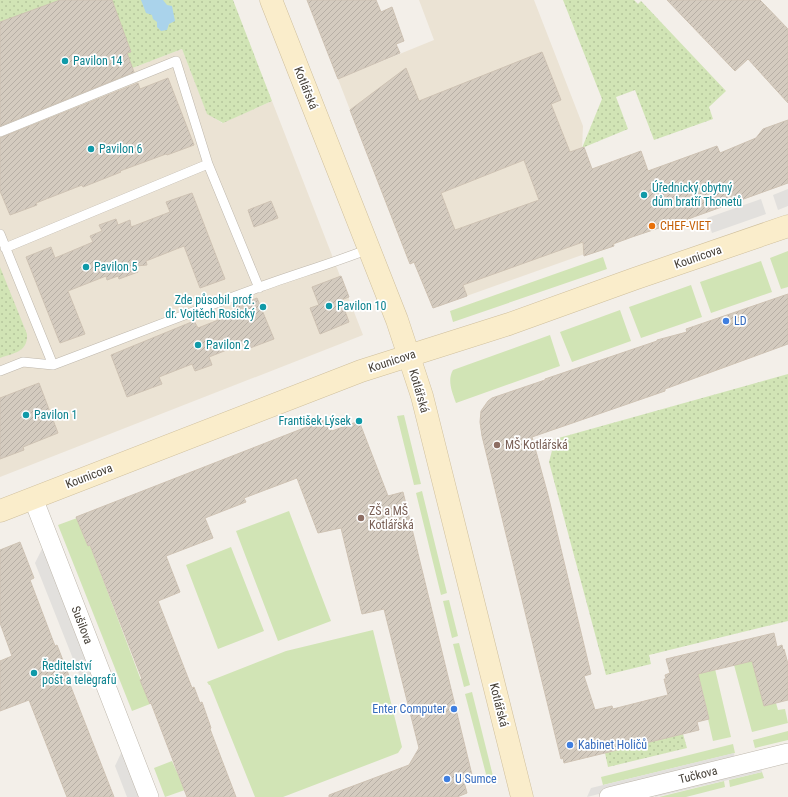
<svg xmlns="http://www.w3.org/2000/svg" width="788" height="797" font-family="'Roboto Condensed',sans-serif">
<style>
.education{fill:#ebe3d4}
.grass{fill:#d1e4b5}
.park{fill:url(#park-dots)}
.parking{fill:#e2e0dd}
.water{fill:#aad3eb}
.building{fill:url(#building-hatch);stroke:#cec2b3;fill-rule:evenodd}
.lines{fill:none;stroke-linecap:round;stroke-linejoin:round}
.lane-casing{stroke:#beb7ac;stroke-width:10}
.street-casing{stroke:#beb7ac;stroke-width:20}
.secondary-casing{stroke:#cfbf9c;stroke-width:23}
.lane{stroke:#fff;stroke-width:9}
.street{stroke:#fff;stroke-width:19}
.secondary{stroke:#faedcb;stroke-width:22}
.culture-dot{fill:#0f9aa8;stroke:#fff;stroke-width:1.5}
.food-dot{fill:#e8710a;stroke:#fff;stroke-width:1.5}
.shop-dot{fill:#3f7fe0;stroke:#fff;stroke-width:1.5}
.education-dot{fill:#8d6e63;stroke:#fff;stroke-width:1.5}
.labels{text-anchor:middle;stroke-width:3.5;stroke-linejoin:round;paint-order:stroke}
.culture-label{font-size:12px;fill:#0d838f;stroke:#fff;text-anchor:start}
.street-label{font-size:12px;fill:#464038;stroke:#fff}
.food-label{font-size:12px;fill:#c56008;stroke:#fff;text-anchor:start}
.shop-label{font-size:12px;fill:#366cbe;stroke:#fff;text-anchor:start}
.education-label{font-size:12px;fill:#785e54;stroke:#fff;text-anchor:start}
</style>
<defs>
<pattern id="park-dots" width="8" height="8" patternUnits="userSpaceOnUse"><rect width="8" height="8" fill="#d1e4b5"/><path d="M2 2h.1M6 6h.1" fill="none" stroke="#b5c59c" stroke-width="1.8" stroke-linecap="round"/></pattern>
<pattern id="building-hatch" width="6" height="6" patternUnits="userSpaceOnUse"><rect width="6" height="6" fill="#d4cbbf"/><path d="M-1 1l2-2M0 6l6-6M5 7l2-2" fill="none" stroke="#b7afa5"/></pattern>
</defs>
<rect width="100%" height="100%" fill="#f3efe9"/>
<path class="education" d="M419,0H534L583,126L582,148L615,244L614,246L582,255L433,308L414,263L410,264L338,79L434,40Z
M182,49L207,113L222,123L272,101L363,335L0,477V119Z"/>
<path class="grass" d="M788,251V287L781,289L770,258Z
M603,257L607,269L453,322L450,311Z
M761,261L772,292L711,313L700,282Z
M691,285L702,317L641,338L629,307Z
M620,310L631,341L572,362L560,332Z
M550,335L560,366L456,403C452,392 447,380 453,370Z
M404,415L421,484L414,485L397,416Z
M422,491L447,593L441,595L416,493Z
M289,511L331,621L278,641L236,531Z
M77,518L88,546L90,545L150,704L132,711L58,525Z
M231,547L264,631L218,649L186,565Z
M449,600L458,636L452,638L443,601Z
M373,630L402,747L398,753L283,797H255L210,685H209L207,682L286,651Z
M459,643L470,685L464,687L453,644Z
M752,661L776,703L778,710L785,709L788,723L752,732L734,665Z
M715,669L731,737L713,741L708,719L709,718L698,674Z
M472,692L493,776L487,778L465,694Z
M788,731V740L755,748L753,740Z
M733,744L735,753L603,785L601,777Z
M172,761L185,790L165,797L154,768Z
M762,772L764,778L730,787L729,780Z
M724,781L725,787L686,797H659Z"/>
<path class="park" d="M0,0H233L272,101L223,123L207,114L182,49L0,119Z
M563,0H634L638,4L641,1L726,91L709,107L713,119L654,140L635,90L616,97L628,129L582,148L602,99Z
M0,267L27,334C28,352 14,353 0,358Z
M788,374V621L649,655L651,664L606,675L549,462L555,439Z
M683,734L687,748L608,767L605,753Z"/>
<path class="parking" d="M788,189V206L778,210L773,195Z
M761,199L766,214L712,233L707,218Z
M44,545L93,671L83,684L35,563Z
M123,749L142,797H127L115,766Z
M734,753L735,760L587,797L591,788Z
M761,766L762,772L655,797L654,791Z"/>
<path class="water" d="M141,0H163L167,5L172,6L175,21L169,24L167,30L161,31L157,27V22L153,19L152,15L146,13Z"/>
<path class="building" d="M60,0H112L131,52L127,53L134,72L0,126V22Z
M307,0H376L381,12L392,7L404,41L396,44L400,53L338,79Z
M667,0H760L788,29V103L748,59L735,71Z
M542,52L561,100L551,104L570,152L584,147L592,169L641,151L648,171L717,146L720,153L756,138L763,129L788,120V183L666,227L665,226L632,237L613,244L614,246L584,256L583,242L463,285L467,296L433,308L414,262L410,264L350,110L406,68L419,101ZM524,160L539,200L455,230L441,193Z
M168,78L194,145L167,155L166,154L120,171L121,172L83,187L82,185L36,203L37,205L10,215L0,191V138L138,83L140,89Z
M192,193L225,279L200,288L184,246L146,261L147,265L136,266L138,272L119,279L118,276L107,280L106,276L68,291L85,334L60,343L26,257L51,247L55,258L93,242L90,236L102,231L99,225L116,219L118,225L130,220L131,227L170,212L166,202Z
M271,201L278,218L254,227L248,210Z
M341,276L349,297L341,300L349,322L320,334L310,308L319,305L312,287Z
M788,294V344L665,389V391L532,437L548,495L591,674L584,676L595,710L612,706L613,709L668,695L664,679H666L665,675L670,673L666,659L774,633L777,647L782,645L783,650L784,649L788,664V700L764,706L752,661L698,674L709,719L697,722L699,730L564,763L563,758L561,759L482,436L480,422L481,411L488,401L492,398L545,380V379L657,341V340L687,332L686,329Z
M257,298L274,339L250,348L247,342L209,357L212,365L195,371L192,364L159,377L162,384L127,397L111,355L194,321L198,328L236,313L234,307Z
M39,383L58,433L23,447L24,450L0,459V398Z
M327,419L332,431L359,421L388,496L403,492L473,779L464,782L467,793L457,797H329V795L409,765L419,748L384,609L362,614L341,528L318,533L297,478L244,498L246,502L205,518L213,538L166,556L180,592L158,601L192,688L194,687L200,703L202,702L211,728L210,729L236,797H187L151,703L150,704L140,680L142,679L90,545L88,546L76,517Z
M20,542L34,578L30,580L55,646L57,645L71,681L69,682L114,797H67L29,700L0,711V661L12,656L0,623V550Z"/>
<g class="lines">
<g class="lane-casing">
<path id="lane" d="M0,132L176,61L208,164
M0,234L53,365
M5,248L208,164L259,288
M0,371L23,362L53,365C122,339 191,312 260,287C296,274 333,263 369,249"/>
</g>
<g class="street-casing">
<path id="street" d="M33,498L149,797
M609,797L788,753"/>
</g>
<g class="secondary-casing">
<path id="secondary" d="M271,0L397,320L422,396L522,797
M0,511L361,371L509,324L634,279L788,226"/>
</g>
<use href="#lane" class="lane"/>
<use href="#street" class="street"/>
<use href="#secondary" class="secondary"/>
</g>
<g class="culture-dot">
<circle cx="65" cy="61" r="4"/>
<circle cx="91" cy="149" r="4"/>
<circle cx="644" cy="195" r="4"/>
<circle cx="86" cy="267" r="4"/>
<circle cx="329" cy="306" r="4"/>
<circle cx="263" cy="307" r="4"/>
<circle cx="198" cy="345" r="4"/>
<circle cx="26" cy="415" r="4"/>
<circle cx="359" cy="421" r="4"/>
<circle cx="34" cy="673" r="4"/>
</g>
<circle class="food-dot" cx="652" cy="226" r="4"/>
<g class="shop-dot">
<circle cx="726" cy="321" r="4"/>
<circle cx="454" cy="709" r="4"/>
<circle cx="570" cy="745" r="4"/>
<circle cx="447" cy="779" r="4"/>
</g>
<g class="education-dot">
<circle cx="497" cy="445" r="4"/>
<circle cx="361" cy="518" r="4"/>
</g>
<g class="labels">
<g class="culture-label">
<text x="73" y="65">Pavilon 14</text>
<text x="99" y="153">Pavilon 6</text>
<text x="652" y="192">Úřednický obytný<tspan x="652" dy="14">dům bratří Thonetů</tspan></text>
<text x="94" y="271">Pavilon 5</text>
<text x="255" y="304" text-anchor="end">Zde působil prof.<tspan x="255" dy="14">dr. Vojtěch Rosický</tspan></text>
<text x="337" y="310">Pavilon 10</text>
<text x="206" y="349">Pavilon 2</text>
<text x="34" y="419">Pavilon 1</text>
<text x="351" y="425" text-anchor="end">František Lýsek</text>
<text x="42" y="670">Ředitelství<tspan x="42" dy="14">pošt a telegrafů</tspan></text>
</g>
<g class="street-label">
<text transform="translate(306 88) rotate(68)" y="4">Kotlářská</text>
<text transform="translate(698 257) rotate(-19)" y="4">Kounicova</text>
<text transform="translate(392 361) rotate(-18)" y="4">Kounicova</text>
<text transform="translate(419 391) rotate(74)" y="4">Kotlářská</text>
<text transform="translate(89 476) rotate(-21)" y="4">Kounicova</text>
<text transform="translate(82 625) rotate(69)" y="4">Sušilova</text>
<text transform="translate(499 705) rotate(76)" y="4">Kotlářská</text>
<text transform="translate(698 775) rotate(-14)" y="4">Tučkova</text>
</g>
<g class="food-label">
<text x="660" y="230">CHEF-VIET</text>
</g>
<g class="shop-label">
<text x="734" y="325">LD</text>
<text x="446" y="713" text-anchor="end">Enter Computer</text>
<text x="578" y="749">Kabinet Holičů</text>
<text x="455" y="783">U Sumce</text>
</g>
<g class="education-label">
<text x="505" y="449">MŠ Kotlářská</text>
<text x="369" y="515">ZŠ a MŠ<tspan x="369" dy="14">Kotlářská</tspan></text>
</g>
</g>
</svg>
